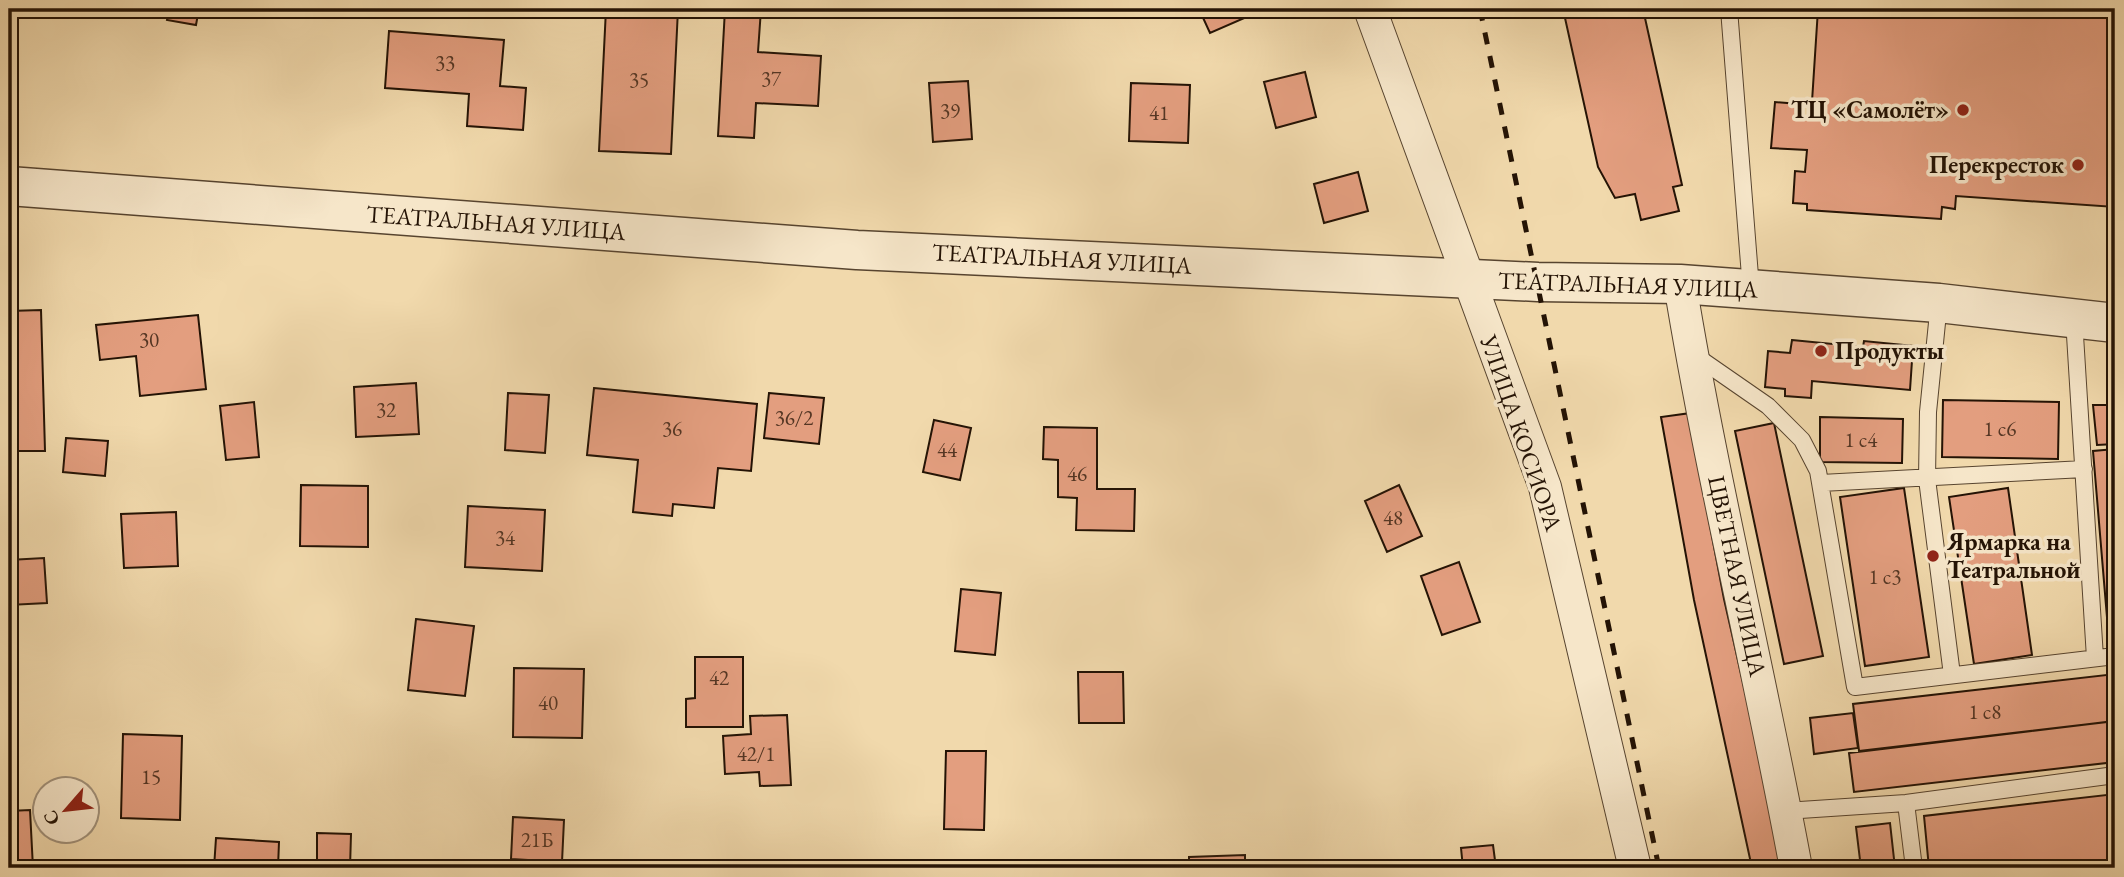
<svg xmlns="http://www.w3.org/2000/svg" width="2124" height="877" font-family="'EB Garamond',serif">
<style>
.building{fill:#e39e7f;stroke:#241305;stroke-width:2}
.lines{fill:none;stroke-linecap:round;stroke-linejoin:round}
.service-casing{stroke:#57442f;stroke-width:18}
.minor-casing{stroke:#57442f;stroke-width:34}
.tertiary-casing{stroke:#57442f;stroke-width:41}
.service{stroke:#f6e6c9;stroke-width:16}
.minor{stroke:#f6e6c9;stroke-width:32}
.tertiary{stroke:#f6e6c9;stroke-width:38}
.rail{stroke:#241305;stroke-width:5;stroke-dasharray:12 12;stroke-linecap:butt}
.poi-dot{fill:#8f2418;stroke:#f6e6c9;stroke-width:2.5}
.labels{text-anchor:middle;stroke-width:7;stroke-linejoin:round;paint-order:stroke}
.number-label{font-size:21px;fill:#543624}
.poi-label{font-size:24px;font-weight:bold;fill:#241305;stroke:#f6e6c9;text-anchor:end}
.street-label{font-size:24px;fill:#241305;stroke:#f6e6c9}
</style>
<rect width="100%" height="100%" fill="#f1d9ac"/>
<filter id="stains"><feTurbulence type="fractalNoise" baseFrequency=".00286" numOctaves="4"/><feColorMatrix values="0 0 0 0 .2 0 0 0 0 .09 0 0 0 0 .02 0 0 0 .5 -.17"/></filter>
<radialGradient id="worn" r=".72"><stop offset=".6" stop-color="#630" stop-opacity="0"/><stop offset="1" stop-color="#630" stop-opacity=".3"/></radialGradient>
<path class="building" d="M169,9H216L215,17L198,14L196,25L167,20Z
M606,9H678L671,154L599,151Z
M725,9H761L758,52L821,56L818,106L756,103L754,138L718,136Z
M1199,9H1246L1249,16L1210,33Z
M1563,9H1643L1682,185L1673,187L1679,211L1641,220L1635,194L1615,198L1598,167Z
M1818,9H2115V207L1956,196L1955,209L1942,207L1941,219L1807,210V204L1793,203L1795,171L1805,172L1807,150L1771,148L1775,102L1799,104L1798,117H1811Z
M389,31L504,40L500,86L526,88L523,130L467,126L469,94L385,88Z
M1305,72L1316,117L1276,128L1264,82Z
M968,81L972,139L933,142L929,83Z
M1131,83L1190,85L1188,143L1129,141Z
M1358,172L1368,211L1324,223L1314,184Z
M41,310L45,451H9V311Z
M198,315L206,389L140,396L136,356L100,360L96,325Z
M1792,340L1863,347L1864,341L1913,346L1910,390L1812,381L1811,398L1785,396V389L1765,387L1768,351L1790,353Z
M416,383L419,434L356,437L354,387Z
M594,388L757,404L751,471L718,468L714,508L673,504L672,516L633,512L638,460L587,455Z
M508,393L549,395L545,453L505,450Z
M769,393L824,398L819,444L764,438Z
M1943,400L2059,402L2058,459L1942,457Z
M254,402L259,457L226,460L220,406Z
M2093,405H2115V444L2097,445Z
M1691,413L1694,441L1724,599L1772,809L1783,868H1752L1694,600L1661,417Z
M1820,417L1903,419L1902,463L1820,462Z
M934,420L971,428L960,480L923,472Z
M1774,423L1823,656L1784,664L1735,431Z
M1044,427L1097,428V489H1135L1134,531L1076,530L1077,498L1058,497V460L1043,459Z
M66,438L108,441L105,476L63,472Z
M2115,449V640L2109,641L2093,451Z
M301,485L368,486V547L300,546Z
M1399,485L1422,536L1387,552L1365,501Z
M1904,488L1929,657L1865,666L1840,497Z
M2008,488L2032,655L1974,664L1949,497Z
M468,506L545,510L542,571L465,567Z
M176,512L178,566L124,568L121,514Z
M44,558L47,603L9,605V560Z
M1459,562L1480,622L1442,635L1421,576Z
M961,589L1001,593L995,655L955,651Z
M416,619L474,626L465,696L408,690Z
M695,657H743V727H686V699L695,698Z
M514,668L584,669L582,738L513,737Z
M1078,672H1123L1124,723H1079Z
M2115,674V721L1859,751L1853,704Z
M1853,713L1858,748L1814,754L1810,718Z
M787,715L791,785L760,786L759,772L725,774L723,736L751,734L750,716Z
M2115,721V762L1854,792L1849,753Z
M123,734L182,736L180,820L121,818Z
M946,751H986L984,830L944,829Z
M2115,794V863L2073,868H1929L1924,816Z
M30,810L33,868H9V811Z
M513,817L564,820L562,862L511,859Z
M1890,823L1895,868H1861L1856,827Z
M317,833L351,834L350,868H317Z
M216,838L279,842L278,868H214Z
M1493,845L1496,868H1463L1461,848Z
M1245,855V868H1189V857Z"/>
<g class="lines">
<g class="service-casing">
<path id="service" d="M1729,9L1751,289
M1939,303L1928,412L1927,479L1952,675
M2074,319L2095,658
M1693,354L1768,406L1802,440L1818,471L1855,687L2115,656
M1821,483L2084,469
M1906,803L1914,868
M1785,811L1906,803L2115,775"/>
</g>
<g class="minor-casing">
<path id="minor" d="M1370,9L1545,487L1635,868
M1680,284C1712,480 1760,673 1796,868"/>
</g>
<g class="tertiary-casing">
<path id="tertiary" d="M9,186L857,250L1538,282L1680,284L1939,303L2115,323"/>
</g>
<use href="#service" class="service"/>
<use href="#minor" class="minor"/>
<use href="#tertiary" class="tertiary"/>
<path class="rail" d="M1480,9L1659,868"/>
</g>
<g class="poi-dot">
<circle cx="1963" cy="110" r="7"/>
<circle cx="2078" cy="165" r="7"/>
<circle cx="1821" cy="351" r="7"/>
<circle cx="1933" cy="556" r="7"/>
</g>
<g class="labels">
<g class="number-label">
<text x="445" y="70">33</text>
<text x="771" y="86">37</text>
<text x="639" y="87">35</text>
<text x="950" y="118">39</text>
<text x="1159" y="120">41</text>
<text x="149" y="347">30</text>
<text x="386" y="417">32</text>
<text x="794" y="425">36/2</text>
<text x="672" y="436">36</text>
<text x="2000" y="436">1 с6</text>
<text x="1861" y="447">1 с4</text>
<text x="947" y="457">44</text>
<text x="1077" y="481">46</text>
<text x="1393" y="525">48</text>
<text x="505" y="545">34</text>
<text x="1885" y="584">1 с3</text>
<text x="719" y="685">42</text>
<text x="548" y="710">40</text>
<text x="1985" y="719">1 с8</text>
<text x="756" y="761">42/1</text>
<text x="151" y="784">15</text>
<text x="537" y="847">21Б</text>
</g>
<g class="poi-label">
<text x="1949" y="118">ТЦ «Самолёт»</text>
<text x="2064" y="173">Перекресток</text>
<text x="1835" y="359" text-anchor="start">Продукты</text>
<text x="1947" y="550" text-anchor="start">Ярмарка на<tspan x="1947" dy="28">Театральной</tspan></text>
</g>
<g class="street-label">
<text transform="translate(496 223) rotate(4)" y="8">ТЕАТРАЛЬНАЯ УЛИЦА</text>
<text transform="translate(1062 259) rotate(3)" y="8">ТЕАТРАЛЬНАЯ УЛИЦА</text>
<text transform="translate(1628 285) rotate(2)" y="8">ТЕАТРАЛЬНАЯ УЛИЦА</text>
<text transform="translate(1521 433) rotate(71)" y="8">УЛИЦА КОСИОРА</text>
<text transform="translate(1737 576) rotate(78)" y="8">ЦВЕТНАЯ УЛИЦА</text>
</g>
</g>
<rect width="2124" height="877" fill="none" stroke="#f1d9ac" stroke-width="35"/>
<rect x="10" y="10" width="2103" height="856" fill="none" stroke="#241305" stroke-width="3.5"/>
<rect x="18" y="18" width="2089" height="842" fill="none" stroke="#241305" stroke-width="2"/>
<g transform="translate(66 810) rotate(242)"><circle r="33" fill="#f6e6c9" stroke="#a2927b" stroke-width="2"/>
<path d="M0-5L12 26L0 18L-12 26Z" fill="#8f2418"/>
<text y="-10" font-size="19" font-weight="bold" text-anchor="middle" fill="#241305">С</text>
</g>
<rect width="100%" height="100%" filter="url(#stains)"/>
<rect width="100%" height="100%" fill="url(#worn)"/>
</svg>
